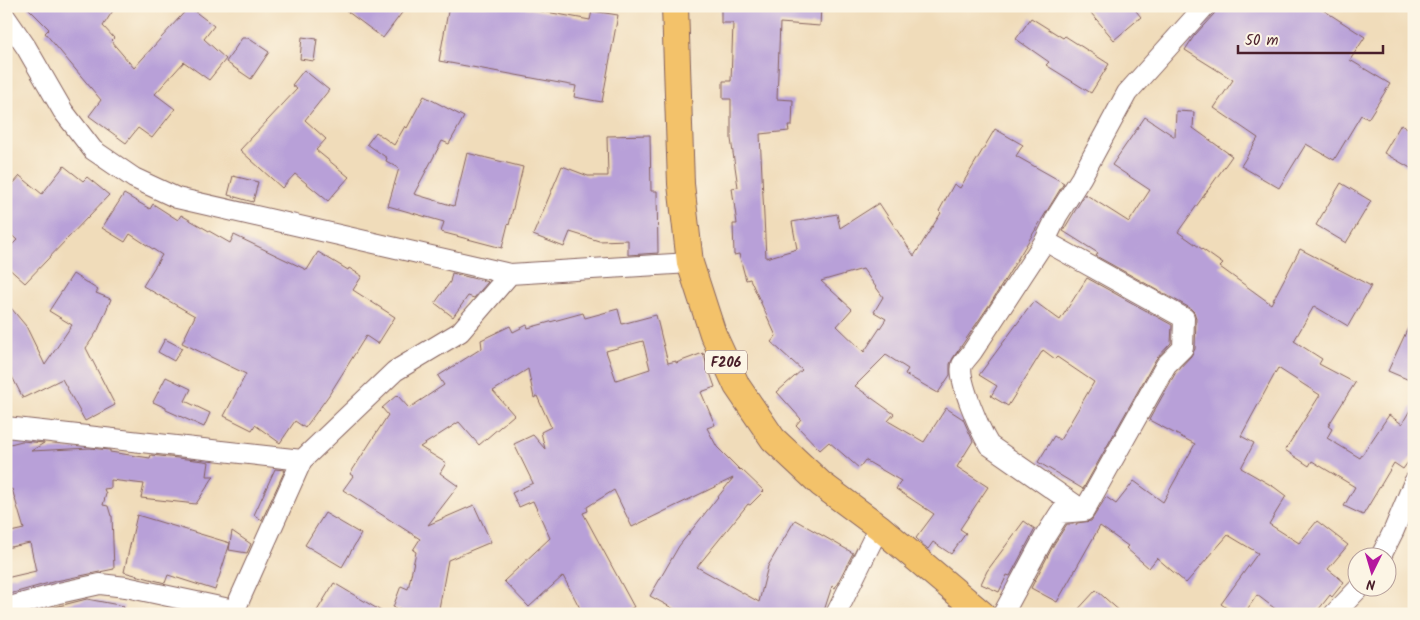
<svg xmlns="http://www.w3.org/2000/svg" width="1420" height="620" font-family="Kalam,sans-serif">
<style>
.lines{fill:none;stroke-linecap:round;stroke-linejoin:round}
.stream{stroke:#7abcef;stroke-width:5.5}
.building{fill:#b8a0d8;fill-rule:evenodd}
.minor-casing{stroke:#84615d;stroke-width:22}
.major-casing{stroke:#84615d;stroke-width:28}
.minor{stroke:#fff;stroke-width:20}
.major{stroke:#f3c26a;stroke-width:26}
.labels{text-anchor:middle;stroke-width:4.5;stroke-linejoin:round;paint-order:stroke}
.shield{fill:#fcf5e5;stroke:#7f5f63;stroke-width:1}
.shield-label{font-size:14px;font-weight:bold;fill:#4a1f2b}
</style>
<rect width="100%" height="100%" fill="#fcf5e5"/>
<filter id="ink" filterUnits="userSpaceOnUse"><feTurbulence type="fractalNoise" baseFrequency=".02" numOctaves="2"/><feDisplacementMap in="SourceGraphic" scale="10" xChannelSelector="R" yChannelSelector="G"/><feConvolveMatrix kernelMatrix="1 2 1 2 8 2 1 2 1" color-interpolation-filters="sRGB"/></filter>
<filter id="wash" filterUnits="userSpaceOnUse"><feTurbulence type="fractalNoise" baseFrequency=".0096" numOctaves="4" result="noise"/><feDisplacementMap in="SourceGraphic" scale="20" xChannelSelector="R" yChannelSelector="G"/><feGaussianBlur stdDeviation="1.12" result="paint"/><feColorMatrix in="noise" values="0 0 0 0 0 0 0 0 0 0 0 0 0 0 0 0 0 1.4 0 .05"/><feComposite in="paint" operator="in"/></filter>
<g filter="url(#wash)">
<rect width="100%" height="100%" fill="#f0dcba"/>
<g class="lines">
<path class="stream" d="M991,7V6"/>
</g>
<g id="blocks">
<path class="building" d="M26,6H116L103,26L114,38L111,41L134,68L189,7L214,26L204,39L226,59L209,80L184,62L155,94L175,109L152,138L138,128L126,143L89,116L101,100L45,33L49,29Z
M340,6H407L383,38Z
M449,6H514L590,20L592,11L618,15L602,102L574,97L576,86L439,61Z
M721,6H821L820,26L780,23L777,99L793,100L792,126H788L789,131L760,134L766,258L797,249L792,222L837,214L840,228L879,203L914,256L941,213L939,211L954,184L960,188L995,129L1023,145L1016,156L1064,183L992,301L962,345L953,358L950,364V375L938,393L905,374L908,369L886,355L855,386L894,414L888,421L924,442L946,408L963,419L973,441L957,467L988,487L960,529L966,533L951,554L933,542L928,549L916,538L934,514L896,489L901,481L865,460L859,468L829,442L820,450L796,425L801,419L777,392L802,370L771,342L776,336L750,279L746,280L739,254L734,255L733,224H737L732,188L738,187L731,139V99H723V81H731L733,23H721ZM863,269L883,297L874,312L886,319L864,352L837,326L852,309L821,281Z
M1085,6H1132L1141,17L1114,40Z
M1217,6H1317L1365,37L1350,60L1390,84L1368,119L1361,115L1334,160L1306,144L1279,188L1241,166L1258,138L1214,108L1233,80L1185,50L1194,36L1214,14Z
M1031,18L1063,38L1065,36L1109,64L1091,93L1046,65L1049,62L1016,39Z
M302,37L317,39L314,61L300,59Z
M242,38H248L269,52L251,79L226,62Z
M304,70L329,90L305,120L326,139L316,150L349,177L328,201L295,174L282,188L240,150L297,89L292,85Z
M424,96L464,117L449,144L442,141L414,194L454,206L467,153L523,167L509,225L508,224L502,248L441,232L444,222L388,206L399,168L386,161L387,158L367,144L376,132L394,145L405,126L407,128Z
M1176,111L1194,112L1193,128L1232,156L1178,232L1223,264L1220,267L1271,304L1300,249L1371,286L1348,326L1314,306L1294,341L1322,359L1319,364L1355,383L1328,426L1332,429L1327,438L1360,458L1389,415L1402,424L1414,403V454L1403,469L1394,463L1363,515L1344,506L1355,487L1312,461L1309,466L1285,450L1320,395L1278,368L1241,436L1254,443L1241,468L1274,487L1286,496L1269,524L1299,543L1317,521L1348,545L1328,569L1344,582L1332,597L1330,595L1315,614H1282L1257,595L1244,614H1235L1221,604L1258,553L1228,535L1186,583L1157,558L1149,568L1126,548L1128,546L1100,526L1057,602L1031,588L1054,544L1067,524H1073L1076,525L1077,523L1091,521L1106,497L1116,504L1134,481L1163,502L1195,444L1149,420L1176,372L1191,356L1195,349L1196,318L1194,312L1190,308L1096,256L1098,253L1063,231L1085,194L1129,222L1150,190L1112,165L1145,117L1175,137Z
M1401,124L1414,132V170L1384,153Z
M650,135L651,191H657L658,253L628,255V240L599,241L570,232L564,247L533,235L562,166L588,176H608L607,136Z
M64,166L83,181L87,177L109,195L25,283L6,266V251L17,240L6,230V192L20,176L42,194Z
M233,176L258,182L253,202L228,195Z
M1341,183L1371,201L1346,243L1316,225Z
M124,194L150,209L153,204L178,220L181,215L230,243L234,235L307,270L318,252L348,270L349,268L362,276L353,290L395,317L378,344L366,336L329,395L305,428L295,421L280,443L255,425L252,430L224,416L246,374L182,343L195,316L143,286L162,255L130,234L125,242L102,228Z
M452,273L488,282L474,298L468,296L453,317L435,303L450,282Z
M73,274L98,290L96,293L111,299L98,330L86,348L115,405L85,421L62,379L23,398L6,365V302L26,326L45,365L72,325L49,311Z
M1087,278L1172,325L1171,343L1156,359L1083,489L1038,462L1054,436L1060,440L1094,382L1057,357L1055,359L1043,350L1008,406L991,396L997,386L979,375L1034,301L1060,320Z
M618,309L622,324L656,315L668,363L676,361V363L703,353L715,387L701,392L715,425L707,428L717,447L740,470L741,469L764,491L750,505L748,504L697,567L759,602L768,566L795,520L853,553L835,588L832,586L823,614H683L650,596L679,546L733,478L632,527L614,490L587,507L588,511L583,513L634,607L620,614H583L563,576L529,607L504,581L550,538L533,501L519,507L512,493L533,483L514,444L533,435L545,449L541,432L551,427L537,396L534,398L528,369L493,391L514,415L479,445L459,422L420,447L446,463L440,473L458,486L428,525L474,505L491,542L448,560L438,614H410L393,607L401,586L408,589L416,552L413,550L420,539L343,490L353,476L350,474L388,415L382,408L397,395L409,408L444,385L438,376L482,348L481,340L510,326L513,332L527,325L528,328L583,313L585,318ZM643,341L650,369L616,380L606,351Z
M1414,315V382L1388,371Z
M165,339L182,348L174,361L158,352Z
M166,377L191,389L185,401L210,413L204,427L166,410V408L153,402Z
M22,441L44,443L31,451L90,448L110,450V452L150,458L151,455L204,461L209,462L207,476H214L196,504L141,498L144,484L111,480V488L104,489L106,494L103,505L108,506L111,516H112L114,569L56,581L6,595V578L36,571L30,543L6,548V533L24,529L12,489L6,491V445Z
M275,469L285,470L262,520L254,515Z
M325,513L361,534L342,567L305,545Z
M137,515L230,543L215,590L168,575L165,583L124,572Z
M1024,521L1035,529L1010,576L1007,575L999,592L981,584L987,571Z
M232,531L251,544L247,553L229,550Z
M334,583L386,614H315Z
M1096,590L1123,614H1074Z
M87,599L124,606L123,614H35V612Z"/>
</g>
</g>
<g filter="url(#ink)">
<use href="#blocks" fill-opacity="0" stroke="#84615d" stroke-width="1"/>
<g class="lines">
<g class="minor-casing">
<path id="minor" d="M6,18L26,47L63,111L93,150L134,178L177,198L510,274L690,263
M1045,241L972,352C969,356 964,361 962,365C957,379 981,432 989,445L1084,511
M6,427L302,460
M1380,558L1394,530L1414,482
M6,608L59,593L100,584L126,587L234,610
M233,614L302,460L395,371L460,332L510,274
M836,614L879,527
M1003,614L1044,538L1060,513L1084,511L1166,365L1183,348L1184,318L1045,241L1057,216L1081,178L1127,93L1205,6
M1334,614L1359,588"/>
</g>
<g class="major-casing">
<path id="major" d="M675,6L681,184L690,263L713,334L737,386L773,439L821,484L879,527L982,614"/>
</g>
<use href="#minor" class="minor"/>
<use href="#major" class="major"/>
</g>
</g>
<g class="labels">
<rect class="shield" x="705" y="350.5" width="42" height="23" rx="4"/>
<g class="shield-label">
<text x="726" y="367">F206</text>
</g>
</g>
<rect width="1420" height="620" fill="none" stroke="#fcf5e5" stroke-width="25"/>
<g transform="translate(1372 572) rotate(185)"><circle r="24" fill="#fcf5e5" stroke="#b59f9b"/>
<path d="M0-4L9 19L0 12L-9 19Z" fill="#b5179e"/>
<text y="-8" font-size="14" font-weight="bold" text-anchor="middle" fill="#4a1f2b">N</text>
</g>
<path d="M1238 45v8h145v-8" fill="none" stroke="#4a1f2b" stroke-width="2.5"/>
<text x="1245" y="45" font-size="15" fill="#4a1f2b" stroke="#fcf5e5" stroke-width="4" paint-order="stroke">50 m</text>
</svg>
